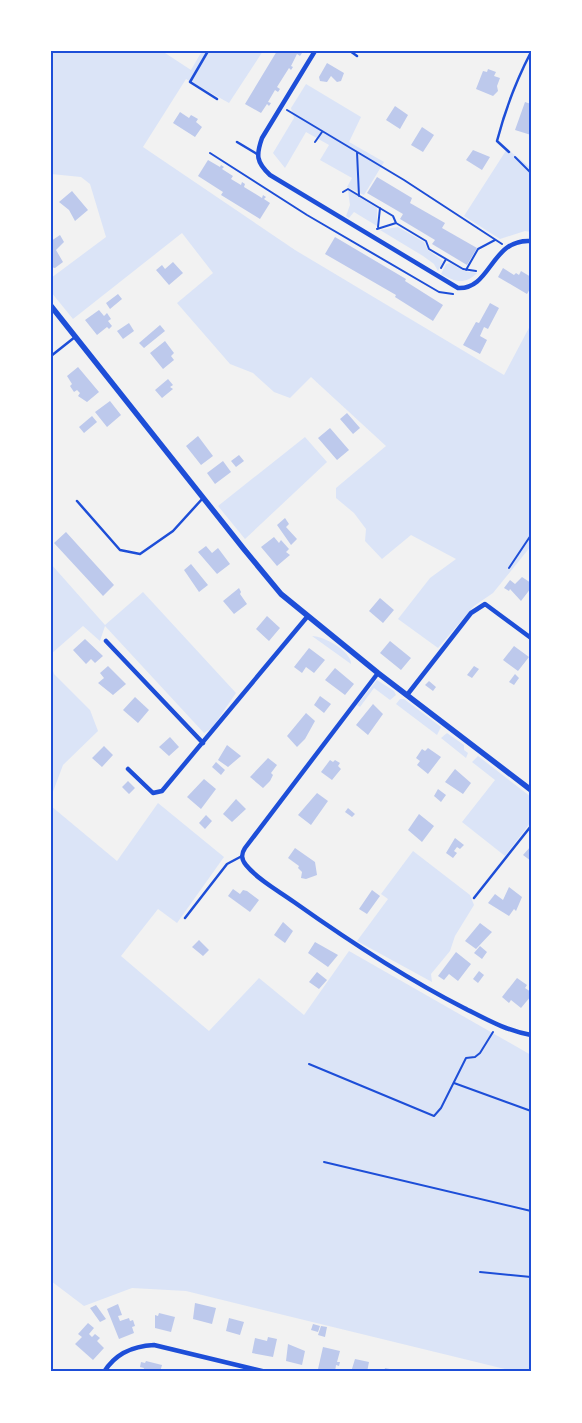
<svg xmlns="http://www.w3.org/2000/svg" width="582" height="1423" font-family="'IBM Plex Serif',serif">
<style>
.green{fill:#dbe4f7}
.building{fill:#bdc9ec}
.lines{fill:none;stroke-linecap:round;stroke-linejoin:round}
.path{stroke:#1d4ed8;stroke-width:2}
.service{stroke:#1d4ed8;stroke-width:2.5}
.minor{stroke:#1d4ed8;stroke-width:4.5}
.tertiary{stroke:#1d4ed8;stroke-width:5.5}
.neatline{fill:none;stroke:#1d4ed8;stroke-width:2}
</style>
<rect width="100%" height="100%" fill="#f2f2f2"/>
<path class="green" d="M51,51H162L191,70L202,51H263L229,103L186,79L143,147L295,250L504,375L531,324V546L493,593L474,606L438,648L398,619L430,578L456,559L411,535L382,559L365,541L366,529L354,513L336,498V488L386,446L311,377L290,398L274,392L253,373L230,364L177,303L213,273L182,233L73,319L51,292V278L106,237L90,184L81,177L51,174Z
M306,84L361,117L349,142L384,162L364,195L347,187L352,178L320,160L329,145L306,132L285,168L273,153L294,118L291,108Z
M507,149L531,168V232L525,231L500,239L464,216Z
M348,190L377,208V226L354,212L349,218L346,216L350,205Z
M398,227L424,242L428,250L443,261L438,271L434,264L423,256L380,230Z
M450,263L464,271L477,273C465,285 455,282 441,274L446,264Z
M305,437L327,462L245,539L218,506Z
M51,564L105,625L143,592L236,693L212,728L204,733L105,626L100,641L83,626L51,654Z
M312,636C324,636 352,652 351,664Z
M51,664L54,674L90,710L98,731L63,765L51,797Z
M377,680L394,691L396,695L390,700L374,688L360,707L357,705Z
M400,699H404L441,727L437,735L396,704Z
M447,733L464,745V750L468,753L466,758L441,738Z
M478,756L531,797V822L505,856L462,822L495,780L472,762Z
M158,803L224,857L177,923L158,909L121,956L209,1031L259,978L304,1015L349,951L531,1055V1372H517L186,1291L132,1288L84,1306L51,1281V806L117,861Z
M413,851L470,895L474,905L455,936L450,951L431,974L432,982L357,941L388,899L381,894Z"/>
<path class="building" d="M277,51L302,53L300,56L297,54L291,66L293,67L291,70L289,68L277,87L280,89L278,92L275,90L268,102L271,103L269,106L267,104L261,113L245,104Z
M327,63L344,73L341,81L337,82L331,76L327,82L320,81L319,77Z
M488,69L496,72L494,76L500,78L497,86L498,91L493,96L476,89L483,71L487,72Z
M525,102L531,104V135L515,130Z
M395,106L408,115L400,129L386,120Z
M180,112L189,118L191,115L198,119L196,122L202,127L195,137L173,123Z
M422,127L434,135L423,152L411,145Z
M473,150L490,157L482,170L466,160Z
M208,160L220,167L221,165L224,167L222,169L233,176L231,179L241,185L242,182L245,184L244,187L262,198L263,195L266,197L264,199L270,203L260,219L221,195L223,192L198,176Z
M377,177L412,198L410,203L445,223L442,228L477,248L467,265L432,244L435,240L400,219L403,214L367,193Z
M72,191L88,210L75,221L69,210L59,202Z
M60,235L64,242L56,250L63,262L55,268L51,267V241Z
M335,237L406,279L405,281L443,305L433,321L395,297L396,295L325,254Z
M173,262L183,273L169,285L156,270L162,265L165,269Z
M503,268L514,275L516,273L519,275L521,271L531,277V287L527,294L498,277Z
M118,294L122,299L110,309L106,303Z
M490,303L499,308L488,329L484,327L480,336L487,340L480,354L463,345L476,322L479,323Z
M99,310L104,316L107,313L111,319L108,321L112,326L109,329L107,327L97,335L85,320Z
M129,323L134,331L123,339L117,331Z
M160,325L165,331L144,348L139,343Z
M165,341L174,353L171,356L174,360L163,369L150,353Z
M78,367L99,392L87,402L78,396L80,393L77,390L74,392L70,386L72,384L67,376Z
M168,379L173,385L170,387L173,389L162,398L155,390Z
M110,401L121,415L107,427L95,412Z
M347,413L360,428L353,434L340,419Z
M92,416L97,422L84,433L79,427Z
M330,428L349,450L337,460L318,438Z
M198,436L213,456L201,465L186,446Z
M239,455L244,461L236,467L231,461Z
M223,461L231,472L215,484L207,473Z
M285,518L289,524L286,527L297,539L291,545L277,525Z
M66,532L114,585L103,596L54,543Z
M274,537L279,543L281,540L289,549L286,552L290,555L277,566L261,547Z
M206,546L212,553L218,548L230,564L217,574L198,552Z
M191,564L208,585L199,592L184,570Z
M522,577L531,583V588L521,601L510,589L509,591L504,588L510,580L515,584Z
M239,588L241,592L240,594L247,604L234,614L223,601Z
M380,598L394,610L383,623L369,611Z
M267,616L280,628L269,641L256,629Z
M85,639L103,656L95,663L91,659L86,664L73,650Z
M390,641L411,658L401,670L380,653Z
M514,646L529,657L518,671L503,660Z
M309,648L325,660L314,673L306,667L302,673L294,667Z
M108,666L126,684L113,695L98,683L104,678L100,673Z
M474,666L479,669L472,678L467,675Z
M335,668L354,684L345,695L325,680Z
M515,674L519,678L514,685L509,682Z
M429,681L436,687L433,691L425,685Z
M320,696L331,704L324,713L314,705Z
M135,697L149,710L138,723L123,710Z
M373,704L383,714L368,735L356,725Z
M306,713L315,721L305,739L297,747L287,736Z
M170,737L179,747L169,756L159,747Z
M227,745L241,756L228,767L218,760Z
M104,746L113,755L102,767L92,758Z
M428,748L441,757L428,774L417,765L420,761L416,758L422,749L425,751Z
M268,758L277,765L271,773L273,775L270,781L263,788L250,777Z
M330,760L333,762L335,760L340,763L338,766L341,769L332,780L321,772Z
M216,762L225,770L221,775L212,767Z
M455,769L471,783L463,794L445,782Z
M204,779L216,789L201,809L187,797Z
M128,781L135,788L129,794L122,787Z
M438,789L446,795L441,802L434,796Z
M317,793L328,801L311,825L298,815Z
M236,799L246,809L232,822L223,814Z
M348,808L355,814L352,817L345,812Z
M419,814L434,826L422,842L408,830Z
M206,815L212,821L205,829L199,823Z
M455,838L464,845L460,849L457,847L454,851L457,853L453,858L446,853Z
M531,846V861L523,855Z
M295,848L315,862L317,875L306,879L301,878L302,872L298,868L299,866L288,858Z
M509,887L522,897L516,911L514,909L509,916L488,903L495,894L503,900Z
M233,889L240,894L243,890L247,891L259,900L250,912L228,896Z
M372,890L380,896L367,914L359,909Z
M283,922L293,931L285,943L274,935Z
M480,923L492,932L476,949L465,941Z
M199,940L209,950L203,956L192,947Z
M315,942L338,955L328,967L308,953Z
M480,946L487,952L482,959L474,953Z
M456,952L471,964L458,981L449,974L444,980L438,976Z
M479,971L484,975L478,983L473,979Z
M317,972L327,980L319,989L309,982Z
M517,978L527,985L525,988L531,992V996L521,1008L511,1000L509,1003L502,997Z
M195,1303L216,1308L212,1324L193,1319Z
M118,1304L122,1315L118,1316L120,1321L129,1318L130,1321L133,1320L135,1326L132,1327L134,1333L119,1339L107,1309Z
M96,1305L106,1319L100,1322L90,1308Z
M159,1313L175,1317L171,1332L155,1328V1315L158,1316Z
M229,1318L244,1322L240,1335L226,1331Z
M88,1323L94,1328L89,1334L92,1337L95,1334L100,1338L97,1341L104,1348L93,1360L75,1344L82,1337L78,1334Z
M313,1324L320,1326L318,1332L311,1330Z
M321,1326L327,1327L325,1337L318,1335Z
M268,1337L277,1339L273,1357L252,1353L255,1338L267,1341Z
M288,1344L305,1351L302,1365L286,1361Z
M323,1347L340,1351L337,1362H340L339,1366L336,1365L335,1372L318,1369Z
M355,1359L369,1362L367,1372H351Z
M146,1361L162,1365L160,1372H143L144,1368L140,1367L141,1362L145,1363Z
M385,1368L400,1371V1372H384Z"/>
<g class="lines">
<path class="path" d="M287,110L404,180L502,244
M315,142L322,132
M357,152L359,196
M210,153L307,215L439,292L453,294
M515,157L531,173
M343,192L348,189L393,216L396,223L426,241L429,249L463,269L476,271
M378,227L380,208
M377,229L396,223
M441,268L446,259
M466,270L478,249L495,240
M509,568L531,535
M309,1064L434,1116L441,1108L466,1058L475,1057L480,1053L493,1032
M454,1083L531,1111
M324,1162L531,1211
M480,1272L531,1277"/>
<path class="service" d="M208,51L190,82L217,99
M350,51L357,56
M237,142L257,154
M509,152L497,141C505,110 516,81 531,52
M51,356L75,337
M77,501L120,550L140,554L173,531L203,498
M474,898L531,826
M185,918L227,864L242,856"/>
<path class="minor" d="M315,51L262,138C256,155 256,162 270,175L458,288C491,290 491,238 531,241
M106,641L203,743
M378,673L245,848C241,854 241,859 246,865C258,880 279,891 294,902C349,941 405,978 464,1008C486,1019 507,1031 531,1035
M407,695L471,613L485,604L531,638
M128,769L153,793L162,791L307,617
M104,1372C115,1354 133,1346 154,1345L266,1372"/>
<path class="tertiary" d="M51,306L243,548L281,594L378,673L531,790"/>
</g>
<rect width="582" height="1423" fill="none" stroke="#ffffff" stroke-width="105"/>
<rect x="52" y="52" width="478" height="1318" class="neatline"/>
</svg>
